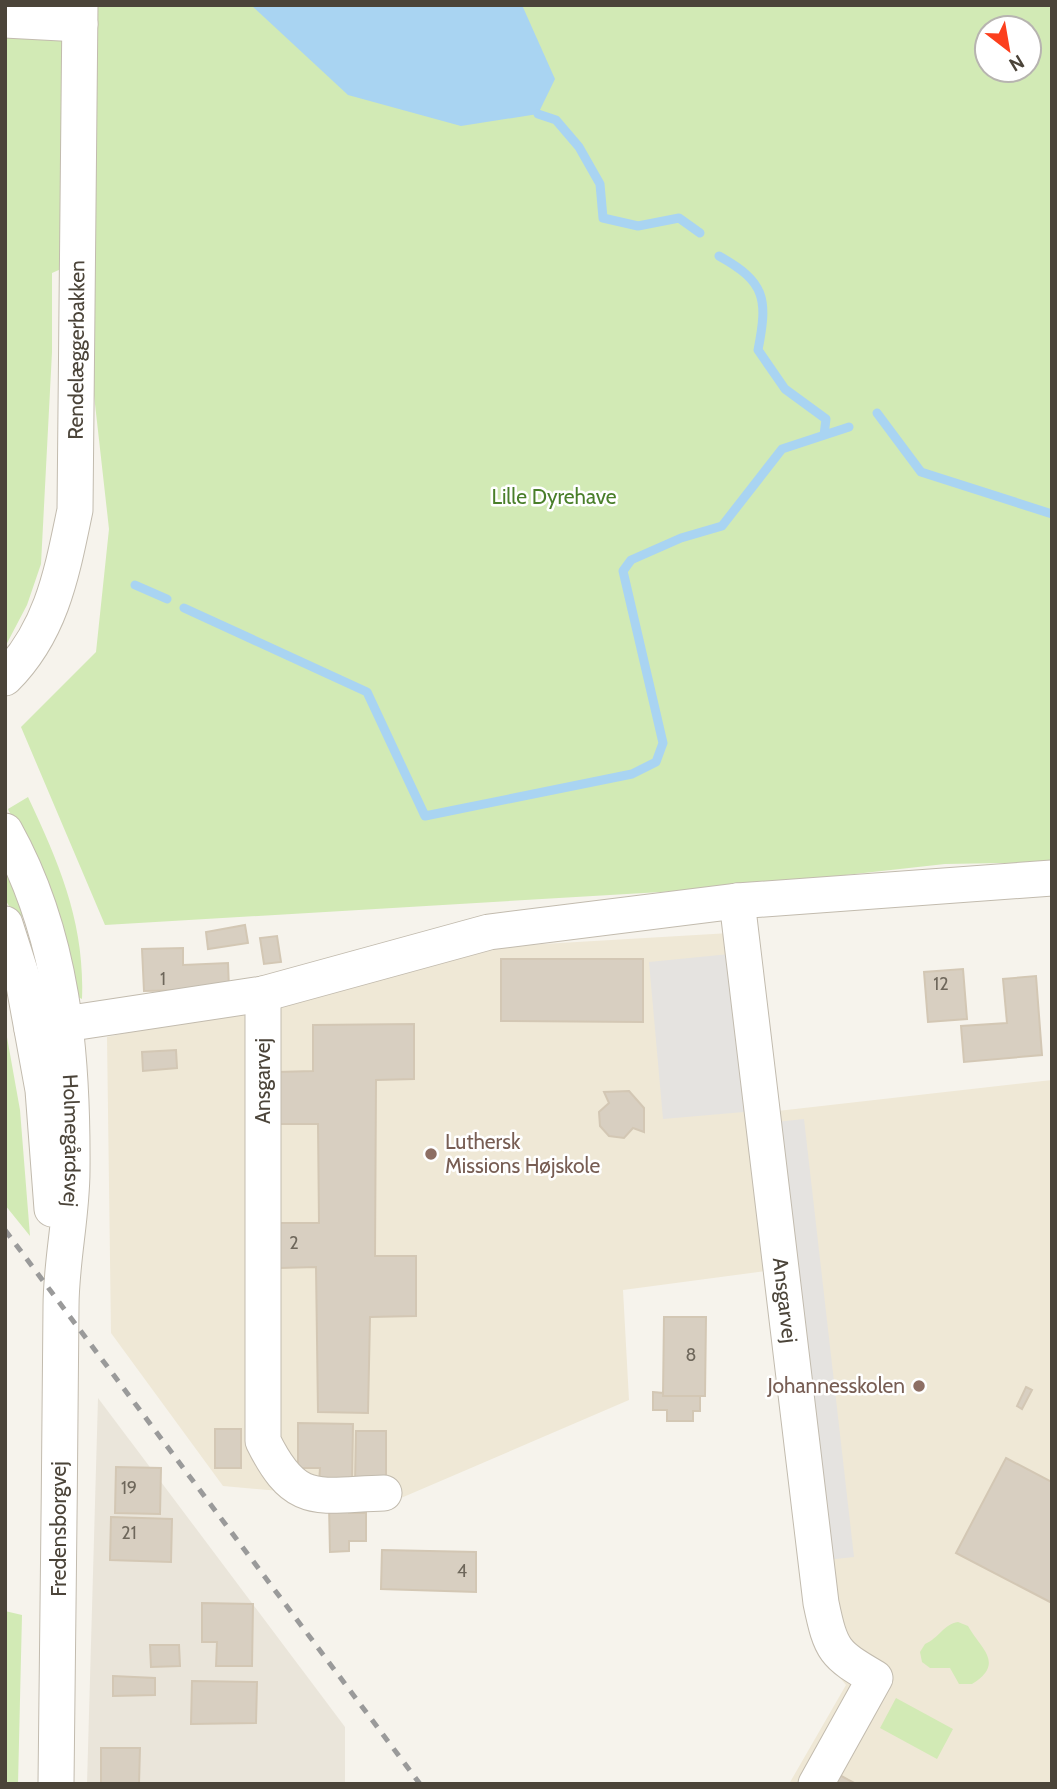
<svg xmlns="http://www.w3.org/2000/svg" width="1057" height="1789" font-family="Cabin,sans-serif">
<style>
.residential{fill:#eae5da}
.education{fill:#efe8d6}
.green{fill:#d2eab5;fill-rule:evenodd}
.parking{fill:#e5e3e0}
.water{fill:#a9d4f2}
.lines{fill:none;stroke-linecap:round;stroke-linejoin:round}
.stream{stroke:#a9d4f2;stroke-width:9}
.building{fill:#d8cfc1;stroke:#d3c7b4;stroke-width:2}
.minor-casing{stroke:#c2bbae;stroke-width:37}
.minor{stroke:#fff;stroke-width:35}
.rail{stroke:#9a9a9a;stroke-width:5;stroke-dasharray:9 9;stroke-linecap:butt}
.education-dot{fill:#8d6e63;stroke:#fff;stroke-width:2.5}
.labels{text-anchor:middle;stroke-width:5;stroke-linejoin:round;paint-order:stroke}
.number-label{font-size:18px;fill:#6e675b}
.street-label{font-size:21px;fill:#4b4439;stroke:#fff}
.park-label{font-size:21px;fill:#4a7f2a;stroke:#fff}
.education-label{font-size:21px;fill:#785e54;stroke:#fff;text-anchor:start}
</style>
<rect width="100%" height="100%" fill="#f6f3ec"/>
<path class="residential" d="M98,1398L345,1727V1784H87Z"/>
<path class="education" d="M730,933L766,1271L623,1290L629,1400L394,1501L223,1486L111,1333L107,1037L321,992L509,946Z
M1052,1080V1784H789L846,1685L823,1658L751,1114Z"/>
<path class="green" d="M5,5H1052V862L945,864L729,888L105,925L21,727L96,652L109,529L79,261L52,273V352L41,564L27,605L5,647ZM987,28H1029V70H987Z
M28,797C60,865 85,924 82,999L76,996L37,871L8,809Z
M5,841L25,917L14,915L5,899Z
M5,1026L20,1110L30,1236L5,1205Z
M5,1611L22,1615L18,1784H5Z
M958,1622L968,1626C980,1648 1006,1663 972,1684H959L950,1668H930L922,1662L920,1652L925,1644C939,1638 944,1624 958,1622Z
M896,1698L953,1729L937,1759L880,1728Z"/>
<path class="parking" d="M730,954L744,1112L663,1119L649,962Z
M804,1119L854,1557L826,1560L776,1122Z"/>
<path class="water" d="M251,5H522L555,79L538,114L461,126L348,95Z"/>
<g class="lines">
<path class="stream" d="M538,114L556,120L579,147L600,184L603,218L638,226L679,218L700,233
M719,256C766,282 768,299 758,350L785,389L826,419L824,435
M877,413L921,472L1052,514
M135,585L167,599
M184,608L367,692L425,816L632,774L656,762L663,743L623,571L631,560L681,538L722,526L782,449L849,427"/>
</g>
<path class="building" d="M245,925L248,943L208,949L206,932Z
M277,936L281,962L264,964L260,938Z
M183,948V965L228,963L229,989L144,991L142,949Z
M501,959H643V1022L501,1021Z
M963,969L967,1019L928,1022L924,972Z
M1036,976L1042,1055L964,1062L961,1026L1007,1023L1003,979Z
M414,1024V1079L376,1080L375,1256H416V1316L370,1317L368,1413L318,1412L316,1267L280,1268L279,1223H319L318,1124H279L278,1072L313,1071V1025Z
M176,1050L177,1068L143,1071L142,1052Z
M629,1091L644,1108V1132L633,1128L624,1138L609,1136L600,1126L599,1112L609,1103L604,1092Z
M664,1317H706L705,1396H663Z
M1026,1387L1032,1390L1022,1409L1017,1406Z
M653,1392L663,1393V1396H700V1411H693V1421H667V1410H653Z
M298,1423L353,1424L352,1484H319L320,1468H298Z
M215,1429H241V1468H215Z
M356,1431H386V1486L355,1485Z
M1006,1458L1052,1482V1603L956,1553Z
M116,1467L161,1468L160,1514L115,1513Z
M329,1506H349V1513H366V1541H349V1551L330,1552Z
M111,1517L172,1519L171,1562L110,1560Z
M382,1550L476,1552V1592L381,1589Z
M202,1603L253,1604L252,1666H216L217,1642H202Z
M150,1645H179L180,1666L151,1667Z
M113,1676L155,1678V1695L113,1696Z
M192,1681L257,1682L256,1723L191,1724Z
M101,1748H140L139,1784H101Z
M834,1772L856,1784H828Z"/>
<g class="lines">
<g class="minor-casing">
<g id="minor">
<path d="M5,20L80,24"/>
<path id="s1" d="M5,678C52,631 62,572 75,510L80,5"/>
<path id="s2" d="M5,831C63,935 73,1053 72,1170C72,1216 61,1261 61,1307C59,1466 59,1625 56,1784"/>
<path id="s3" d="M737,901L821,1603C831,1651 834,1654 875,1678L816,1784"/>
<path d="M5,924L23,980L43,1090L52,1209"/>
<path d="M263,994V1441C296,1508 317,1495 384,1493"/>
<path d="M32,1029L263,994L489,932L737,901L1052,878"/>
</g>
</g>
<use href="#minor" class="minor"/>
<path class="rail" d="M5,1230L420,1784"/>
</g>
<g class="education-dot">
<circle cx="431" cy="1154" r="7"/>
<circle cx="919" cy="1386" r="7"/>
</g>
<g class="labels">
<g class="number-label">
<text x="163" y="985">1</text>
<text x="941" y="990">12</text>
<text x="294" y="1249">2</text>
<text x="691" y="1361">8</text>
<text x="129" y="1494">19</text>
<text x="129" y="1539">21</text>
<text x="462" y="1577">4</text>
</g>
<g class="street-label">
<text dy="7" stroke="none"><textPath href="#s1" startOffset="345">Rendelæggerbakken</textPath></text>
<text transform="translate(263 1081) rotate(-90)" y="7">Ansgarvej</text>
<text dy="7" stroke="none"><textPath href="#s2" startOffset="320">Holmegårdsvej</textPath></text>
<text dy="7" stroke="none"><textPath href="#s3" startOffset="402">Ansgarvej</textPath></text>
<text transform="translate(59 1529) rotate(-90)" y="7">Fredensborgvej</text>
</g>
<g class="park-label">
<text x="554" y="504">Lille Dyrehave</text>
</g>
<g class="education-label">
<text x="445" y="1149">Luthersk<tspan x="445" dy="24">Missions Højskole</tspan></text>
<text x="905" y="1393" text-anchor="end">Johannesskolen</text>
</g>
</g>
<rect width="1057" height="1789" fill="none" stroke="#4b4439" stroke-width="14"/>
<g transform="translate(1008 49) rotate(149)"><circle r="33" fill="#ffffff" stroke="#b7b4b0" stroke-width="2"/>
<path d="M0-5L12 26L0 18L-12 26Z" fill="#fc3f1d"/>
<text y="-10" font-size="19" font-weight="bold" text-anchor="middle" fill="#4b4439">N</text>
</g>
</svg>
